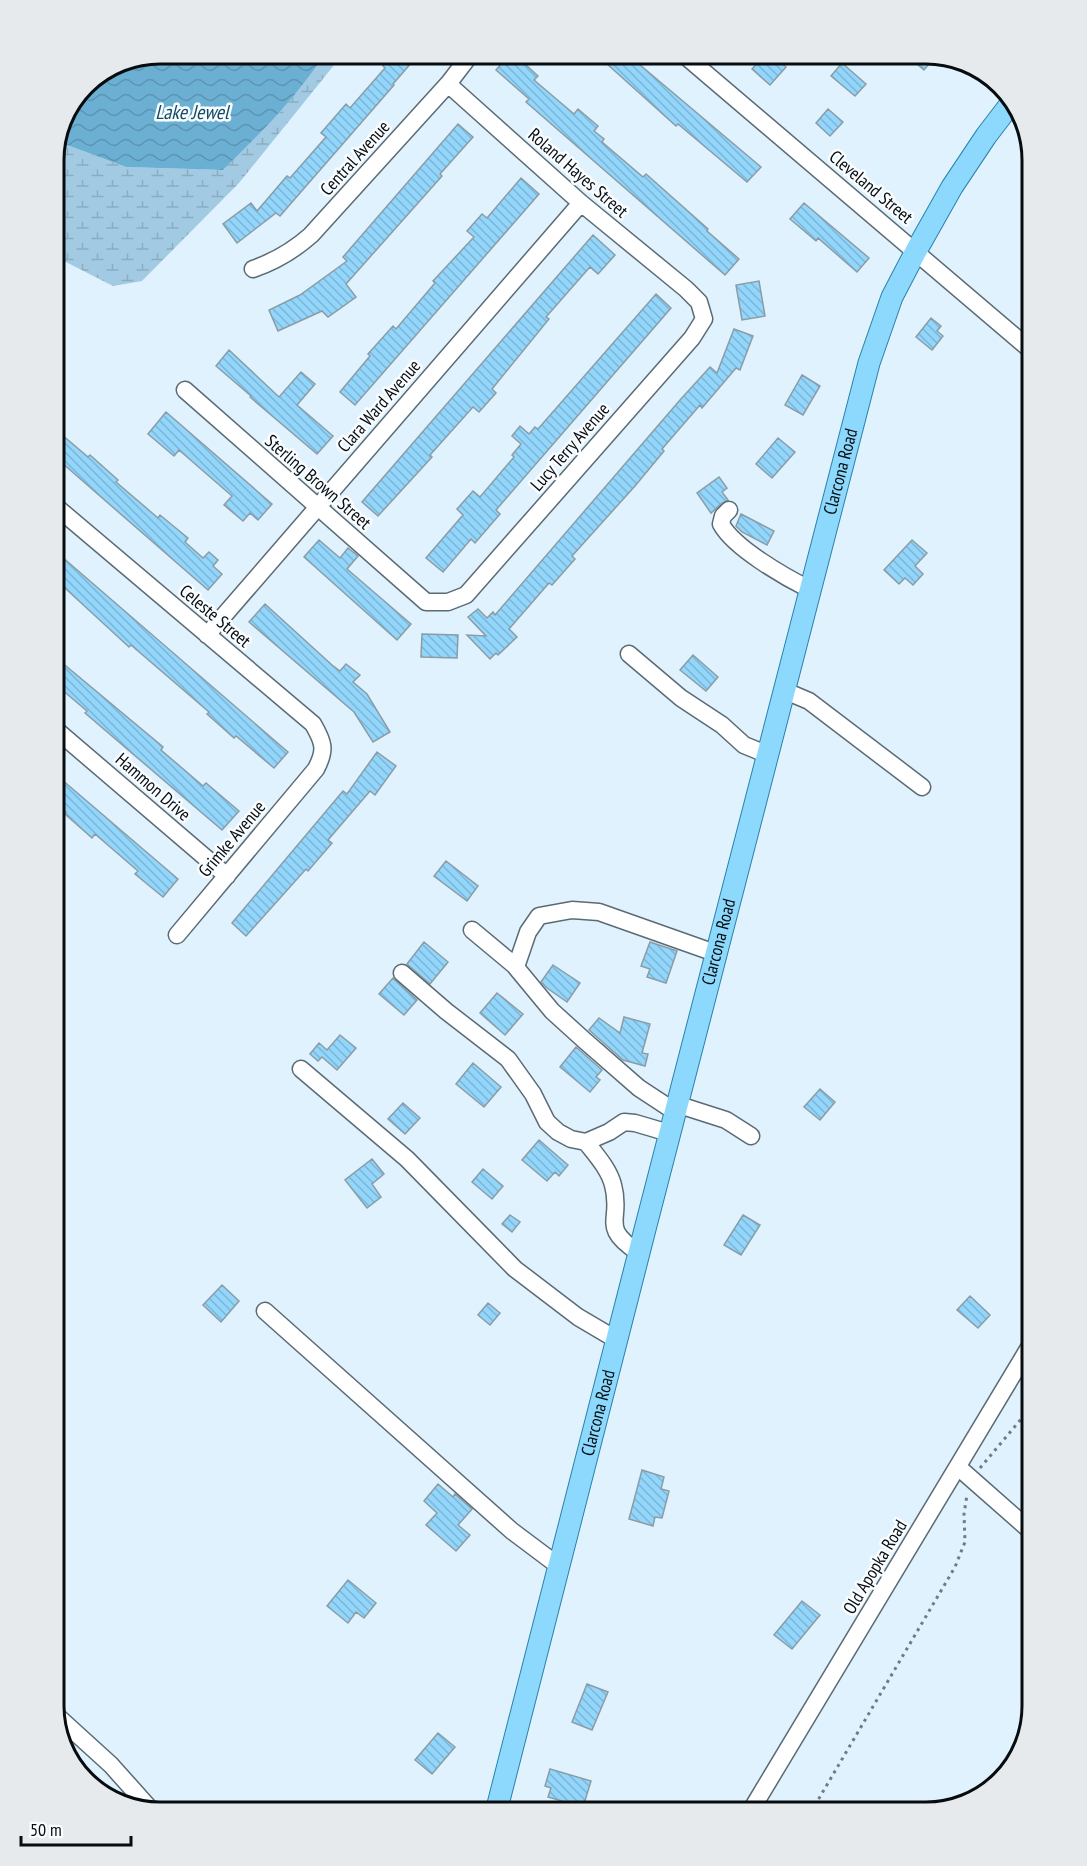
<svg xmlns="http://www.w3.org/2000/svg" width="1087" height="1866" font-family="'PT Sans Narrow',sans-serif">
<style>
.wetland{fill:url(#wetland-marsh)}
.water{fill:url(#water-waves)}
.building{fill:url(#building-back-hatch);stroke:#8b9ca6;stroke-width:1.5}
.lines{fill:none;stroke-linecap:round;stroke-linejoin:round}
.minor-casing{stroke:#5b6b74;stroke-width:19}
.major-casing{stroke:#2c81a9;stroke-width:23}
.path{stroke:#707c83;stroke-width:3;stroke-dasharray:3 4.5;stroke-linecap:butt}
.minor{stroke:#fff;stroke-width:16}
.major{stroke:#8cd9fd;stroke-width:21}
.labels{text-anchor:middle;stroke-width:5;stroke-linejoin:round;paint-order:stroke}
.street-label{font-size:18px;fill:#070c10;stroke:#f9fdff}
.water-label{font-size:20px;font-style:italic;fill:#154b64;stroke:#f9fdff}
.rim{fill:none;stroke:#070c10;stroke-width:3}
</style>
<defs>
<pattern id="wetland-marsh" width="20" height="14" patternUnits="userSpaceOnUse" patternTransform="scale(1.5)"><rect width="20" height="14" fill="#a2cbe3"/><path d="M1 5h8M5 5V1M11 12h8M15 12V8" fill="none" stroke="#8aadc2"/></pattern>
<pattern id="water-waves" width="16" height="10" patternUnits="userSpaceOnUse" patternTransform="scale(1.5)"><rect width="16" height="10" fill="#6bafd2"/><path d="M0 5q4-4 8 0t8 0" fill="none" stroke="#5b95b3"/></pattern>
<pattern id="building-back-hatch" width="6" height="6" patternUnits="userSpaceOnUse" patternTransform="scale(1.5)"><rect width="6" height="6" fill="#92d6fb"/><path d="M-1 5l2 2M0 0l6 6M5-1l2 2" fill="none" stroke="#7cb6d6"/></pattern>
</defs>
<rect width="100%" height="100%" fill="#e0f2fd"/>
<path class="wetland" d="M325,54H343L239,183L142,281L113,286L58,258L54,252V154L59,142L126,167L223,170C262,132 295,99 325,54Z"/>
<path class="water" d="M160,54H325C295,99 262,132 223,170L126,167L59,142L85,85L120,62Z"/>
<path class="building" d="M393,54H419L393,84L394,85L280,216L276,213L237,243L223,224L251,203L257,211L287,176L290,178L326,137L321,133L346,104L350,108L385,68L383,66Z
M510,54H514L538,76L534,80L574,114L578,109L598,126L594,131L604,139L602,142L643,177L646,174L708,229L707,231L739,259L725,275L526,102L529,99L496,70Z
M596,54H627L761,167L747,182L678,124L676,126Z
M766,54H771L786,67L770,85L752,69Z
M905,54H934L936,55L924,70Z
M842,63L866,84L855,96L831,76Z
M828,109L843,122L830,136L816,123Z
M458,124L473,137L440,174L442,176L346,284L356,297L328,317L322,311L278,331L269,310L300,295L347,261L343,257Z
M521,178L539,194L355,405L340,392L370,356L368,354L393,326L396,329L435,283L433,281L474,237L467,231L482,214L487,218Z
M804,203L869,258L857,272L818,238L816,241L790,219Z
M593,235L615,255L598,274L590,267L582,276L546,317L549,319L492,389L496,393L479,412L473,407L430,455L432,457L378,516L362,502Z
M759,281L765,316L742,320L736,285Z
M656,294L671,308L496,510L500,514L475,543L471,539L443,572L426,558L463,515L457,509L473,491L480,497L514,457L512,455L521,444L512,436L520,426L529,434L535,427L538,429Z
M931,318L941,326L937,331L943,336L932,350L916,337Z
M734,329L753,336L740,370L736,368L702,408L700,405L662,449L664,451L635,486L572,556L575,559L552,585L549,583L509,629L517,637L498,655L496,653L490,659L467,635L486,636L468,617L478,609L487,618L493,612L495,615L680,400L710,367L717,373Z
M229,350L279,397L301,372L315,384L297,405L333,436L317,454L250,397L251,396L216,366Z
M802,375L820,386L803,415L785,405Z
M166,412L272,504L258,520L250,513L243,521L224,505L232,496L179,450L174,456L148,434Z
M54,428L88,457L90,455L118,480L116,482L158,518L160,515L188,538L185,542L203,558L209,552L218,560L213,566L222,574L208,590L54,456Z
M778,438L795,452L772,478L756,464Z
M719,477L727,488L722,492L728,500L722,503L711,513L697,493Z
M741,514L774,531L767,545L742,532L736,526Z
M319,540L340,558L348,548L358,556L347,569L411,624L397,640L304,557Z
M912,540L927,553L915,566L923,574L913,585L905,578L899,584L884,570Z
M54,550L288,752L274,768L236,736L234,738L207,714L209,712L131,645L129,647L54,578Z
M265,604L332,665L340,671L346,664L360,675L353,682L367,694L390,732L373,742L354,712L249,622Z
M422,634L458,635L457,658L421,657Z
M693,655L718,677L706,691L680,670Z
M54,656L163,747L161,750L203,786L206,783L239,811L222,830L85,713L87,711L54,683Z
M377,752L396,766L375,795L370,791L328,840L332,843L308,871L306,869L246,936L232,923L343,791L347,794Z
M54,773L178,879L163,897L135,874L138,871L95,834L92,838L65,814L66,812L54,801Z
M446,861L478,886L467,901L434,876Z
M424,942L448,962L430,984L407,964Z
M650,942L677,951L666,983L647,977L650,969L641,966Z
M553,965L580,983L567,1002L547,988L541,982Z
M393,978L417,1000L404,1015L379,994Z
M497,993L523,1014L505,1035L480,1013Z
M624,1017L650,1024L642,1053L648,1054L645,1066L623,1060L589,1030L599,1018L620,1033Z
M340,1035L356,1048L337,1070L322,1057L318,1061L310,1054L319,1043L327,1050Z
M576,1047L602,1070L596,1077L600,1080L590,1092L560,1067Z
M473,1063L501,1087L484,1107L456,1084Z
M820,1089L835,1102L820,1120L804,1107Z
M403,1103L420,1118L405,1134L388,1119Z
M539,1140L568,1165L559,1176L555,1172L547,1181L522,1160Z
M372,1159L384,1174L372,1184L381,1197L367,1208L345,1180Z
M483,1169L503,1186L492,1199L472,1182Z
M510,1215L520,1222L512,1232L502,1224Z
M743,1215L760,1225L741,1255L724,1245Z
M222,1285L239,1301L221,1322L203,1305Z
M970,1296L990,1315L978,1328L957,1310Z
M488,1303L500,1313L490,1325L478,1315Z
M642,1470L664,1477L661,1489L669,1491L662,1518L655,1517L653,1526L629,1519Z
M438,1484L453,1497L455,1494L472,1509L458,1525L470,1535L456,1551L426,1525L437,1513L424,1501Z
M348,1580L376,1603L364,1618L356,1612L348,1623L327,1606Z
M802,1601L820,1615L792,1649L774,1635Z
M587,1684L608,1692L592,1730L572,1722Z
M438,1733L455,1747L432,1774L415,1760Z
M550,1769L591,1781L583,1807L548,1797L551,1788L545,1786Z"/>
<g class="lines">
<g class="minor-casing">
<path id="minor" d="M683,54L1033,352
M253,269C276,261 293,251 311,235L448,84L471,54
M185,390L426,602H448L466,595L692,338L704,319L699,302L686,289L581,203L448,84
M54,505L313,724C324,743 326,750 316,769L177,935
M729,510L723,516L721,524C734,548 785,577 809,589
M207,635L581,203
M629,654L681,698L722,725L744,745L766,754
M783,690L809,701L922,787
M54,728L227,876
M472,930L514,965L552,1011L584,1040L639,1088L674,1111
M516,967L528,932L539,916L572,910L599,912L715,953
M402,973L446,1011L508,1059L533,1094L547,1122L558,1132L571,1139L586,1142L609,1132L624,1122L635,1123L669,1133
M301,1069L407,1159L515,1269L578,1317L617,1340
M676,1104L726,1120L751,1136
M586,1142C596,1155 609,1169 613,1185C623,1221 598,1226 639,1253
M265,1311L512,1531L560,1567
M958,1467L1033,1533
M56,1715L111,1765L153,1812
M750,1812L1033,1341"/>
</g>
<g class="major-casing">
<g id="major">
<path id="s1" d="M496,1812C620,1329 742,845 869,363L892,297L916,251L952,187L986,136L1012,102"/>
</g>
</g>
<path class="path" d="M980,1468L1033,1405
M811,1812L955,1567L965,1542L964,1514L967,1495"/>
<use href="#minor" class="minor"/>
<use href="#major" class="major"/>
</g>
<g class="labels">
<g class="street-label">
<text transform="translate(355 158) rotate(-48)" y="6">Central Avenue</text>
<text transform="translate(578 173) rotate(41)" y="6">Roland Hayes Street</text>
<text transform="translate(871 187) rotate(40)" y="6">Cleveland Street</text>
<text transform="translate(379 406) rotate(-49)" y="6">Clara Ward Avenue</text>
<text transform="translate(570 447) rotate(-49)" y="6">Lucy Terry Avenue</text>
<text dy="6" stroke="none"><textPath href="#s1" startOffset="1384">Clarcona Road</textPath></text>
<text transform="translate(318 482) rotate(41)" y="6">Sterling Brown Street</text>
<text transform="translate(215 616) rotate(40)" y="6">Celeste Street</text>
<text transform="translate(153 787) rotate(41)" y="6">Hammon Drive</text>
<text transform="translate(232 839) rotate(-50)" y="6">Grimke Avenue</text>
<text dy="6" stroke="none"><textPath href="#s1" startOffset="898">Clarcona Road</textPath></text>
<text dy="6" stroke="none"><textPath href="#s1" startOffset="412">Clarcona Road</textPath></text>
<text transform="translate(875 1567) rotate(-59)" y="6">Old Apopka Road</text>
</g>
<g class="water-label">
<text x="192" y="119">Lake Jewel</text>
</g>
</g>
<path d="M0 0H1087V1866H0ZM160 64H926A96 96 0 0 1 1022 160V1706A96 96 0 0 1 926 1802H160A96 96 0 0 1 64 1706V160A96 96 0 0 1 160 64Z" fill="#e6eaec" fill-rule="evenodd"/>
<path class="rim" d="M160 64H926A96 96 0 0 1 1022 160V1706A96 96 0 0 1 926 1802H160A96 96 0 0 1 64 1706V160A96 96 0 0 1 160 64Z"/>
<path d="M21 1836v9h110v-9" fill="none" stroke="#070c10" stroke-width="3"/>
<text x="30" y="1836" font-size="18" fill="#070c10" stroke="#f9fdff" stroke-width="4.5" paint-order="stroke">50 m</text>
</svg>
